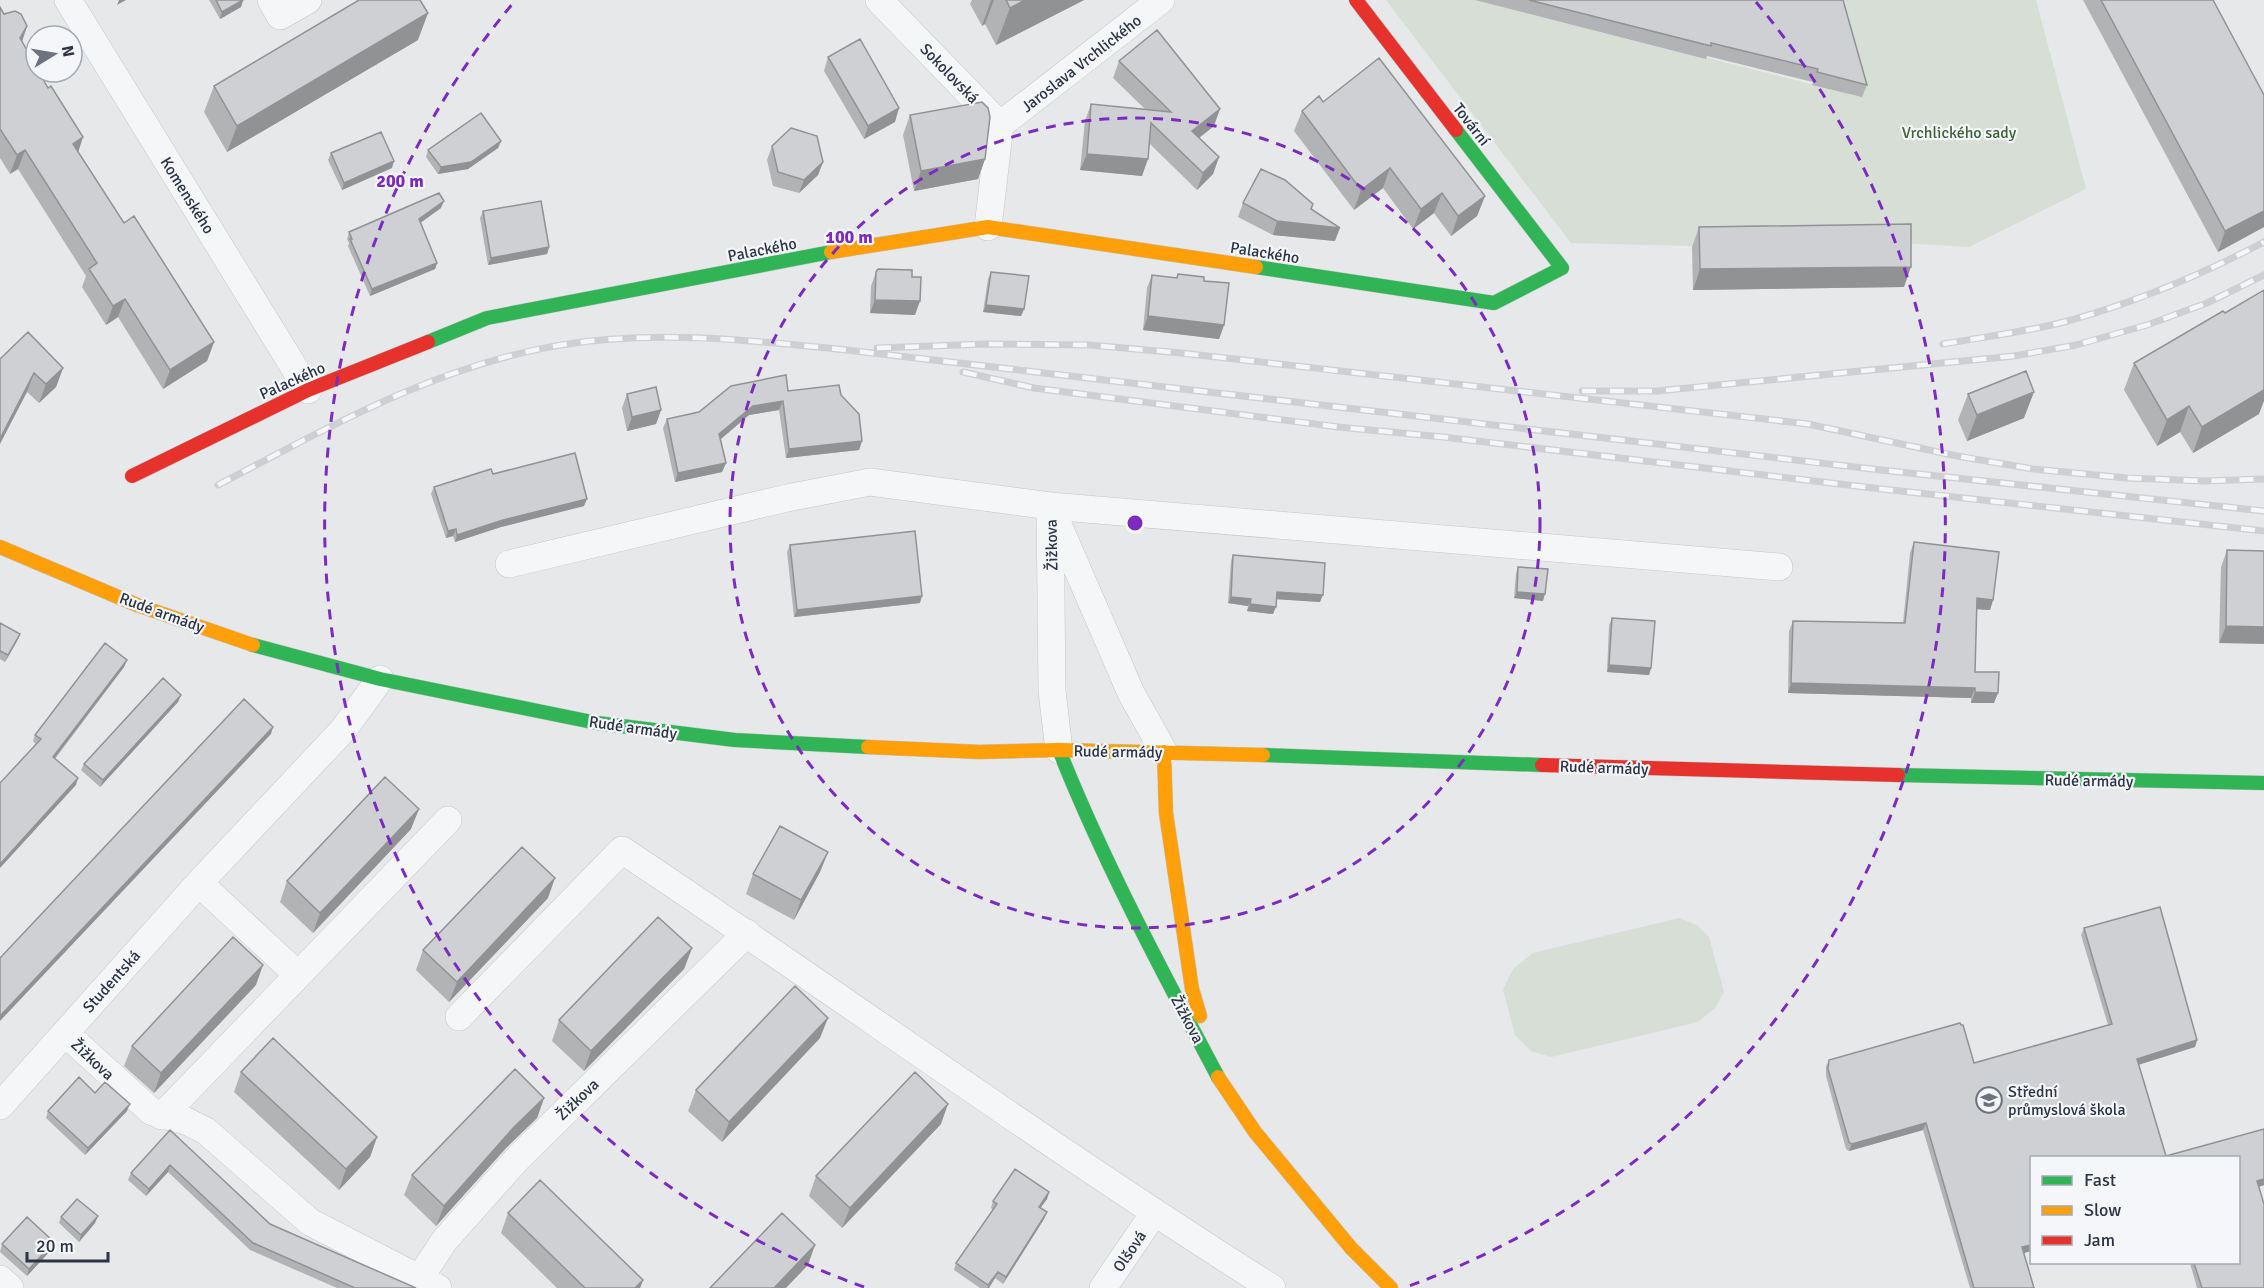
<svg xmlns="http://www.w3.org/2000/svg" width="2264" height="1288" font-family="Signika,sans-serif">
<style>
.green{fill:#d6ded6}
.lines{fill:none;stroke-linecap:round;stroke-linejoin:round}
.street-casing{stroke:#c4c6c8;stroke-width:28}
.fast-casing{stroke:#c4c6c8;stroke-width:15}
.slow-casing{stroke:#c4c6c8;stroke-width:15}
.jam-casing{stroke:#c4c6c8;stroke-width:15}
.street{stroke:#f5f6f7;stroke-width:27}
.fast{stroke:#30b455;stroke-width:14}
.slow{stroke:#ff9f0a;stroke-width:14}
.jam{stroke:#e5322d;stroke-width:14}
.rail-casing{stroke:#cecfd2;stroke-width:7}
.rail{stroke:#f4f6f9;stroke-width:4.5;stroke-dasharray:14;stroke-linecap:butt}
.wall{fill:#b1b3b5}
.shaded-wall{fill:#909294}
.building{fill:#ced0d3;stroke:#909294;stroke-width:1.5}
.ring{fill:none;stroke:#7b2cbf;stroke-width:3;stroke-dasharray:10 8}
.labels{text-anchor:middle;stroke-width:4.5;stroke-linejoin:round;paint-order:stroke}
.street-label{font-size:16px;fill:#2b3445;stroke:#f4f6f9}
.park-label{font-size:16px;fill:#3f6138;stroke:#f4f6f9}
.poi-label{font-size:16px;fill:#2b3445;stroke:#f4f6f9;text-anchor:start}
.centre{fill:#7b2cbf;stroke:#f4f6f9;stroke-width:3}
.ring-label{font-size:18px;text-anchor:middle;font-weight:bold;fill:#7b2cbf;stroke:#f4f6f9;stroke-width:4.5;stroke-linejoin:round;paint-order:stroke}
</style>
<rect width="100%" height="100%" fill="#e6e8ea"/>
<path class="green" d="M1386,0H1477L1858,96L1831,0H2036L2086,189L1969,247L1900,243L1688,246L1571,243Z
M1679,918L1697,925L1709,937L1724,992L1715,1008L1698,1022L1551,1057L1531,1051L1515,1035L1503,989L1513,969L1533,953Z"/>
<g class="lines">
<g class="street-casing">
<path id="street" d="M68,0L308,390
M271,0L280,16L308,0
M879,0L1000,125L988,227
M1000,125L1161,0
M509,564L787,498L870,482L1050,506L1779,567
M1059,750L1052,691L1050,506L1131,693L1164,752
M199,883L298,975
M459,1017L622,850C840,995 1051,1149 1272,1288
M65,1033L152,1112L186,1121L206,1131L310,1222L438,1288
M0,1106L199,883L344,729L380,679
M162,1116L448,820
M420,1278L444,1241L518,1158L747,933
M0,1279L10,1288
M1103,1288L1154,1213"/>
</g>
<g class="fast-casing">
<path id="fast" d="M1256,267L1494,303L1562,268L1456,130
M428,342L487,318L831,252
M253,645L380,679L597,723L735,740L868,747
M1059,750C1104,863 1161,969 1218,1077
M1263,755L1542,765
M1898,775L2264,783"/>
</g>
<g class="slow-casing">
<path id="slow" d="M831,252L988,227L1256,267
M0,547L137,605L253,645
M868,747L980,752L1059,750L1263,755
M1164,752L1166,813L1192,989L1200,1016
M1218,1077L1255,1132L1351,1248L1391,1288"/>
</g>
<g class="jam-casing">
<path id="jam" d="M1356,0L1456,130
M132,476L308,390L428,342
M1542,765L1898,775"/>
</g>
<use href="#street" class="street"/>
<use href="#fast" class="fast"/>
<use href="#slow" class="slow"/>
<use href="#jam" class="jam"/>
<g class="rail-casing">
<path id="rail" d="M1943,344C1983,337 2025,332 2064,322C2134,303 2201,275 2264,242
M877,348L985,344L1090,345L1181,353L1808,424L1957,456L2033,469L2127,478L2204,481L2264,479
M963,372L1034,388L1338,427L1443,437L1873,488L2264,531
M1582,391H1657L2014,356L2076,345L2147,325L2207,303L2264,275
M218,485C327,428 438,365 561,345C653,330 747,340 838,349L1872,469L2264,511"/>
</g>
<use href="#rail" class="rail"/>
</g>
<path class="wall" d="M209,0H243L241,7L220,19Z
M972,0H1084L996,45L985,24L982,26L970,4Z
M1475,0H1843L1867,85L1862,97L1812,85L1813,82L1707,56L1706,59Z
M2083,0H2213L2264,95V227L2218,252Z
M0,7L4,14L27,26L22,41L78,152L124,223L214,342L207,361L163,389L118,317L106,325L82,287L86,276L18,169L10,174L0,158Z
M418,40L227,152L204,112L214,86Z
M828,57L895,122L864,139L824,71Z
M1119,61L1214,126L1199,138L1219,157L1213,174L1197,190L1150,144L1142,176L1080,170L1085,121L1091,104L1145,109L1113,78Z
M1323,102L1485,196L1477,216L1451,236L1434,213L1413,229L1383,188L1354,210L1294,131L1302,111Z
M910,115L985,159L978,179L914,191L903,135Z
M501,141L498,148L468,169L438,174L426,157L428,150Z
M772,146L823,162L818,175L799,193L773,186L767,160Z
M331,153L392,168L342,190L328,160Z
M1243,203L1311,209L1335,241L1273,235L1238,217Z
M441,208L420,223L437,263L435,269L370,296L348,246L349,243L347,239L349,232Z
M483,211L549,247L547,254L488,265L480,218Z
M1699,227L1904,287L1693,290L1692,247Z
M876,272L912,277L915,315L870,313L871,286Z
M991,272L1024,309L1021,316L983,312L988,279Z
M1152,275L1204,281L1224,325L1219,339L1143,330L1147,288Z
M0,359L63,368L56,387L39,403L27,392Z
M2134,363L2263,401L2259,414L2193,453L2180,432L2157,446L2124,390Z
M788,391L841,395L862,441L859,450L786,458L779,410L749,415L721,439L726,463L722,472L675,482L663,428L667,419Z
M627,394L661,410L656,424L627,431L622,408Z
M1968,394L2024,418L1967,441L1958,420Z
M493,474L584,506L501,527L455,542L453,536L446,538L431,494L434,487Z
M1914,542L1993,600L1990,610L1977,609L1975,672L1994,703H1971V698L1788,693L1789,631L1793,621L1903,623L1910,553Z
M790,545L920,603L794,617L787,552Z
M2227,550L2264,551L2219,643L2221,567Z
M1233,555L1320,602L1276,599L1273,614L1247,611L1248,606L1228,603L1231,561Z
M1518,567L1543,601L1514,598L1516,573Z
M1612,618L1651,668L1649,675L1607,672L1609,625Z
M0,623L20,634L17,641L5,662L0,659Z
M127,660L124,667L55,759L76,785L33,741L35,735Z
M181,695L178,702L100,787L81,770L84,764Z
M411,829L313,933L280,902L287,881Z
M828,852L820,872L794,920L746,894L753,874Z
M548,898L449,1002L416,970L423,950Z
M2160,907L2197,1040L2195,1047L2139,1064L2166,1156L2264,1129V1185L2259,1187L2264,1204V1288H2197L2190,1263H2238V1158H2031V1251L2024,1253L2034,1288H1970L1923,1130L1849,1151L1846,1149L1826,1076V1066L1829,1060L1960,1023L1961,1025H1963L1974,1063L2108,1025L2081,935L2084,928Z
M692,948L684,969L584,1071L552,1041L559,1020Z
M256,985L154,1093L124,1066L132,1046Z
M820,1038L722,1142L688,1111L696,1090Z
M241,1072L377,1137L370,1157L339,1190L234,1092Z
M544,1098L537,1118L506,1148L436,1226L404,1195L412,1175Z
M48,1111H127L85,1155L46,1118Z
M941,1124L842,1228L809,1196L816,1176Z
M170,1130L270,1224L416,1288H337L250,1250L168,1172L146,1196L128,1180L131,1173Z
M1049,1192L1047,1199L1040,1208L1044,1219L1003,1284L995,1278L989,1288H980L954,1270L956,1263L993,1210L991,1208L993,1201Z
M508,1213L643,1280L640,1288H557L501,1233Z
M61,1217L95,1223L79,1242L59,1223Z
M54,1242L52,1249L27,1276L0,1252L2,1244Z"/>
<path class="shaded-wall" d="M119,0H126L117,5Z
M243,0L241,7L220,19L222,12Z
M991,0H994L985,24L982,26Z
M1025,0H1084L996,45L1010,8Z
M428,13L418,40L227,152L237,126Z
M27,26L21,45L20,38Z
M899,108L895,122L864,139L868,126Z
M1220,109L1214,126L1186,148L1192,131Z
M83,137L77,156L73,144Z
M501,141L498,148L468,169L438,174L441,167Z
M25,150L18,169L10,174L17,155Z
M1087,154L1148,159L1142,176L1080,170Z
M1219,157L1213,174L1197,190L1203,173Z
M985,159L978,179L914,191L921,171Z
M394,161L392,168L342,190L344,183Z
M823,162L818,175L799,193L804,180Z
M1390,168L1383,188L1354,210L1361,190Z
M1442,193L1434,213L1413,229L1421,209Z
M1485,196L1477,216L1451,236L1458,216Z
M444,201L441,208L416,226L419,219Z
M2264,211V227L2218,252L2225,231Z
M1277,221L1340,228L1335,241L1273,235Z
M549,247L547,254L488,265L491,258Z
M437,263L435,269L370,296L372,289Z
M1911,267L1904,287L1693,290L1700,269Z
M125,299L118,317L106,325L113,306Z
M875,300L920,301L915,315L870,313Z
M986,305L1024,309L1021,316L983,312Z
M1148,316L1224,325L1219,339L1143,330Z
M214,342L207,361L163,389L170,370Z
M63,368L56,387L39,403L46,384Z
M34,373L27,392L0,444V439Z
M2264,380V401L2259,414L2193,453L2202,427Z
M2034,392L2024,418L1967,441L1977,415Z
M783,401L779,410L749,415L716,443L719,434L753,406Z
M2189,406L2180,432L2157,446L2167,420Z
M661,410L656,424L627,431L632,417Z
M862,441L859,450L786,458L789,449Z
M726,463L722,472L675,482L678,473Z
M587,499L584,506L501,527L455,542L457,535L503,520Z
M456,529L453,536L446,538L448,531Z
M1277,592L1323,595L1320,602L1274,599Z
M1517,592L1545,594L1543,601L1514,598Z
M922,596L920,603L794,617L797,610Z
M1231,597L1251,599L1248,606L1228,603Z
M1977,598L1993,600L1990,610L1973,609Z
M1250,604L1276,607L1273,614L1247,611Z
M2226,626L2264,627V644L2219,643Z
M20,634L17,641L5,662L8,655Z
M127,660L124,667L50,764L53,757Z
M1609,665L1651,668L1649,675L1607,672Z
M1791,683L1975,688L1971,698L1788,693Z
M1975,692L1998,693L1994,703H1971Z
M181,695L178,702L100,787L103,780Z
M273,727L271,734L0,1021V1016Z
M78,778L76,785L0,868V864Z
M419,809L411,829L313,933L320,913Z
M828,852L820,872L794,920L801,900Z
M555,878L548,898L449,1002L457,982Z
M692,948L684,969L584,1071L591,1051Z
M263,965L256,985L154,1093L161,1073Z
M828,1018L820,1038L722,1142L729,1122Z
M2197,1040L2195,1047L2135,1066L2137,1059Z
M544,1098L537,1118L506,1148L436,1226L444,1206L514,1127Z
M130,1104L127,1111L85,1155L88,1148Z
M948,1104L941,1124L842,1228L850,1208Z
M1926,1123L1923,1130L1849,1151L1852,1144Z
M377,1137L370,1157L339,1190L346,1169Z
M170,1165L168,1172L146,1196L149,1189Z
M2264,1179V1185L2255,1188L2257,1181Z
M1049,1192L1047,1199L1036,1214L1039,1207Z
M1047,1212L1044,1219L1003,1284L1006,1277Z
M98,1216L95,1223L79,1242L81,1235Z
M54,1242L52,1249L27,1276L29,1269Z
M815,1245L808,1265L786,1288H774Z
M2031,1245V1251L2020,1254L2022,1247Z
M998,1272L995,1278L989,1288H987Z
M643,1280L640,1288H635Z"/>
<path class="building" d="M216,0H243L222,12Z
M359,0H420L428,13L237,126L214,86Z
M1006,0H1025L1010,8Z
M1529,0H1843L1867,85L1817,72L1818,69L1711,43V46Z
M2101,0H2213L2264,95V211L2225,231Z
M0,7L4,14L15,11L21,14L27,26L20,38L36,66V72H39L48,88L51,86L83,137L73,144L124,223L134,216L214,342L170,370L125,299L113,306L89,269L97,263L25,150L17,155L0,129Z
M1157,30L1220,109L1192,131L1219,157L1203,173L1151,123L1148,159L1087,154L1091,104L1171,112L1119,61Z
M860,39L899,108L868,126L828,57Z
M1379,58L1485,196L1458,216L1442,193L1421,209L1390,168L1361,190L1302,111L1319,96L1323,102Z
M982,102L988,108L990,117L985,159L921,171L910,115Z
M481,113L501,141L471,162L441,167L428,150Z
M791,128L817,136L823,162L804,180L778,172L772,146Z
M381,132L394,161L344,183L331,153Z
M1261,169L1285,180L1313,204L1311,209L1340,228L1277,221L1243,203Z
M439,193L444,201L419,219L437,263L372,289L350,239H352L349,232Z
M541,201L549,247L491,258L483,211Z
M1911,224V267L1700,269L1699,227Z
M878,269L912,270V277H921L920,301L875,300L876,272Z
M991,272L1029,276L1024,309L986,305Z
M1178,274L1204,277V281L1229,283L1224,325L1148,316L1152,275L1177,278Z
M2264,290V390L2202,427L2189,406L2167,420L2134,363L2223,311L2225,313Z
M28,332L63,368L46,384L34,373L0,439V359Z
M2026,371L2034,392L1977,415L1968,394Z
M786,375L788,391L839,385L841,395L859,414L862,441L789,449L783,401L753,406L719,434L726,463L678,473L667,419L699,412L731,386Z
M656,387L661,410L632,417L627,394Z
M575,453L587,499L503,520L457,535L456,529L448,531L434,487L491,469L493,474Z
M915,531L922,596L797,610L790,545Z
M1914,542L1999,552L1993,600L1977,598L1975,672H1999L1998,693L1975,692V688L1791,683L1793,621L1905,623Z
M2227,550L2264,551V627L2226,626Z
M1233,555L1325,563L1323,595L1277,592L1276,607L1250,604L1251,599L1231,597Z
M1518,567L1548,569L1545,594L1517,592Z
M1612,618L1655,621L1651,668L1609,665Z
M0,623L20,634L8,655L0,651Z
M105,643L127,660L53,757L78,778L0,864V783L41,739L35,735Z
M163,678L181,695L103,780L84,764Z
M244,699L273,727L0,1016V958Z
M385,777L419,809L320,913L287,881Z
M780,826L828,852L801,900L753,874Z
M522,847L555,878L457,982L423,950Z
M2160,907L2197,1040L2137,1059L2166,1156L2264,1129V1179L2257,1181L2264,1204V1288H2202L2194,1263H2238V1158H2031V1245L2022,1247L2034,1288H1974L1926,1123L1852,1144L1849,1142L1828,1069L1829,1060L1960,1023L1961,1025H1963L1974,1063L2112,1024L2084,928Z
M658,917L692,948L591,1051L559,1020Z
M233,937L263,965L161,1073L132,1046Z
M795,986L828,1018L729,1122L696,1090Z
M273,1038L377,1137L346,1169L241,1072Z
M515,1069L544,1098L514,1127L444,1206L412,1175Z
M915,1072L948,1104L850,1208L816,1176Z
M79,1077L95,1093L105,1082L130,1104L88,1148L48,1111Z
M170,1130L270,1224L416,1288H355L253,1243L170,1165L149,1189L131,1173Z
M1015,1169L1049,1192L1039,1207L1047,1212L1006,1277L998,1272L988,1285L956,1263L997,1204L993,1201Z
M540,1180L643,1280L635,1288H585L508,1213Z
M77,1199L98,1216L81,1235L61,1217Z
M782,1213L815,1245L774,1288H710Z
M27,1217L54,1242L29,1269L2,1244Z"/>
<g class="ring">
<circle cx="1135" cy="523" r="405"/>
<path d="M864 1287A811 811 0 0 1 514 2M1756 2A811 811 0 0 1 1406 1287"/>
</g>
<defs>
<g id="school-ring" transform="scale(1.35)"><circle r="9.5" fill="#f4f6f9" stroke="#6c737f" stroke-width="1.5"/><path d="M0-5L7-2L0 1L-7-2ZM-4 1L0 2.5L4 1V4Q0 6-4 4Z" fill="#6c737f"/></g>
</defs>
<g fill-rule="evenodd">
<use href="#school-ring" x="1989" y="1100"/>
</g>
<g class="labels">
<g class="street-label">
<text transform="translate(1081 63) rotate(-38)" y="6">Jaroslava Vrchlického</text>
<text transform="translate(950 73) rotate(46)" y="6">Sokolovská</text>
<text transform="translate(1472 124) rotate(52)" y="6">Tovární</text>
<text transform="translate(188 195) rotate(58)" y="6">Komenského</text>
<text transform="translate(762 249) rotate(-11)" y="6">Palackého</text>
<text transform="translate(1265 252) rotate(9)" y="6">Palackého</text>
<text transform="translate(292 380) rotate(-24)" y="6">Palackého</text>
<text transform="translate(1051 545) rotate(-91)" y="6">Žižkova</text>
<text transform="translate(162 612) rotate(20)" y="6">Rudé armády</text>
<text transform="translate(633 727) rotate(8)" y="6">Rudé armády</text>
<text transform="translate(1118 751) rotate(1)" y="6">Rudé armády</text>
<text transform="translate(1604 767) rotate(2)" y="6">Rudé armády</text>
<text transform="translate(2089 780) rotate(1)" y="6">Rudé armády</text>
<text transform="translate(111 981) rotate(-48)" y="6">Studentská</text>
<text transform="translate(1188 1019) rotate(62)" y="6">Žižkova</text>
<text transform="translate(93 1059) rotate(43)" y="6">Žižkova</text>
<text transform="translate(577 1099) rotate(-44)" y="6">Žižkova</text>
<text transform="translate(1129 1251) rotate(-56)" y="6">Olšová</text>
</g>
<g class="park-label">
<text x="1959" y="138">Vrchlického sady</text>
</g>
<g class="poi-label">
<text x="2008" y="1097">Střední<tspan x="2008" dy="18">průmyslová škola</tspan></text>
</g>
</g>
<circle cx="1135" cy="523" r="9" class="centre"/>
<g class="ring-label">
<text x="400" y="187">200 m</text>
<text x="849" y="243">100 m</text>
</g>
<rect x="2030" y="1156" width="210" height="108" fill="#f4f6f9" stroke="#a4a8b1" stroke-width="1.5"/>
<rect x="2042" y="1176" width="30" height="9" fill="#30b455" stroke="#a4a8b1" stroke-width="1.5"/>
<text x="2084" y="1186" font-size="18" fill="#2b3445">Fast</text>
<rect x="2042" y="1206" width="30" height="9" fill="#ff9f0a" stroke="#a4a8b1" stroke-width="1.5"/>
<text x="2084" y="1216" font-size="18" fill="#2b3445">Slow</text>
<rect x="2042" y="1236" width="30" height="9" fill="#e5322d" stroke="#a4a8b1" stroke-width="1.5"/>
<text x="2084" y="1246" font-size="18" fill="#2b3445">Jam</text>
<g transform="translate(54 54) rotate(79)"><circle r="28" fill="#f4f6f9" stroke="#a4a8b1" stroke-width="1.5"/>
<path d="M0-4.5L10 22L0 15L-10 22Z" fill="#6c737f"/>
<text y="-9" font-size="16" font-weight="bold" text-anchor="middle" fill="#2b3445">N</text>
</g>
<path d="M27 1252v9h81v-9" fill="none" stroke="#2b3445" stroke-width="3"/>
<text x="36" y="1252" font-size="18" fill="#2b3445" stroke="#f4f6f9" stroke-width="4.5" paint-order="stroke">20 m</text>
</svg>
